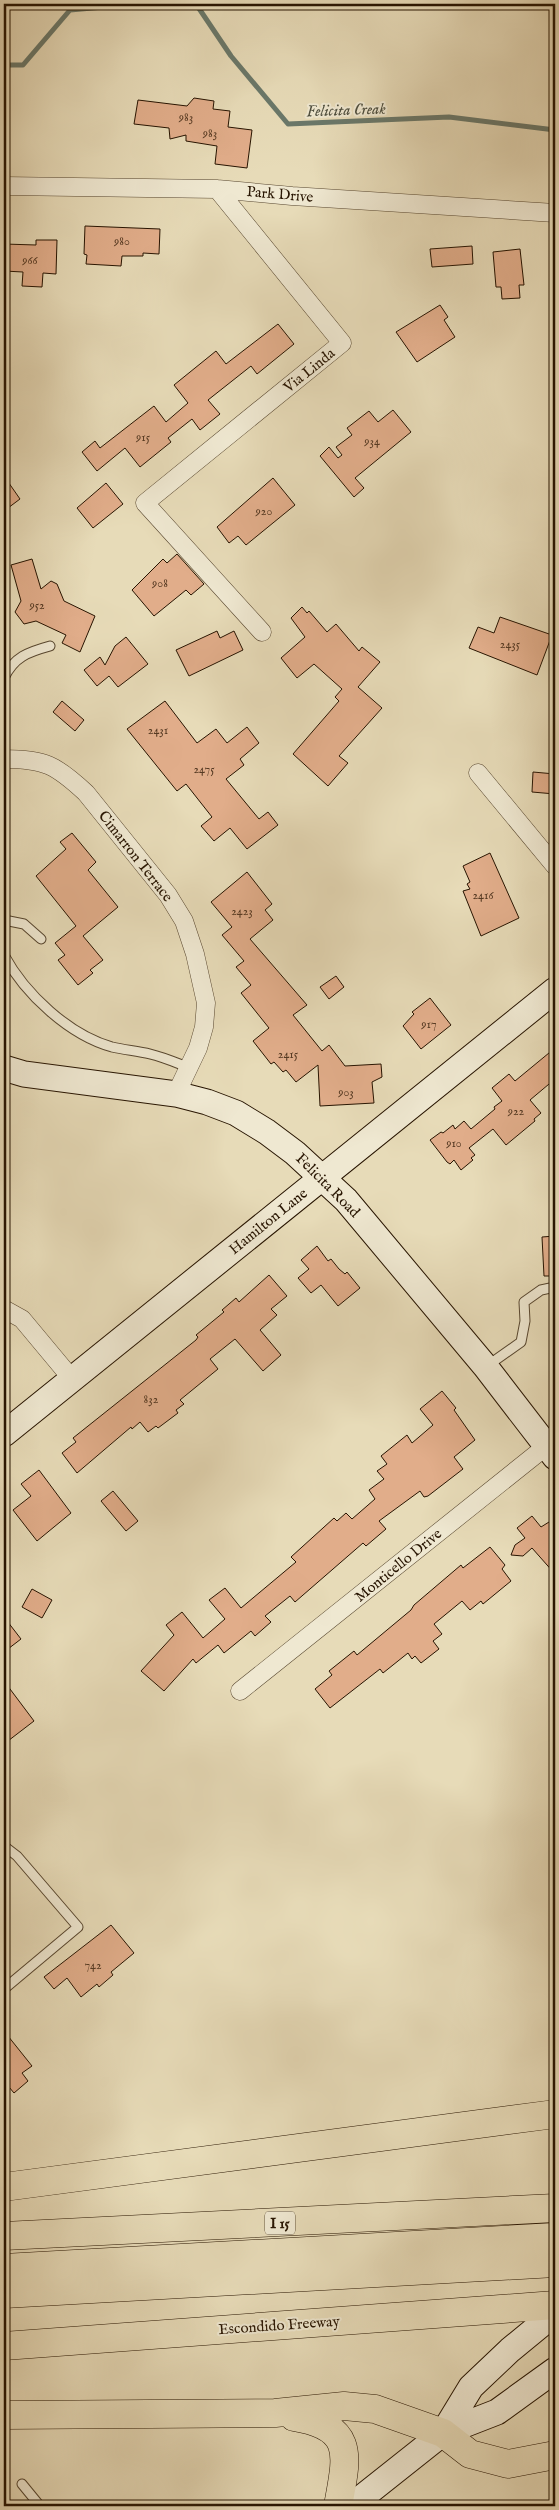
<svg xmlns="http://www.w3.org/2000/svg" width="559" height="2510" font-family="'IM FELL English',serif">
<style>
.lines{fill:none;stroke-linecap:round;stroke-linejoin:round}
.stream{stroke:#6a786a;stroke-width:5}
.building{fill:#e1ad8a;stroke:#271401}
.lane-casing{stroke:#57462f;stroke-width:11}
.street-casing{stroke:#57462f;stroke-width:19}
.secondary-casing{stroke:#271401;stroke-width:27}
.highway-casing{stroke:#271401;stroke-width:29}
.lane{stroke:#efe8d1;stroke-width:9}
.street{stroke:#efe8d1;stroke-width:18}
.secondary{stroke:#efe8d1;stroke-width:25}
.highway{stroke:#e7dbb8;stroke-width:28}
.labels{text-anchor:middle;stroke-width:4;stroke-linejoin:round;paint-order:stroke}
.number-label{font-size:12px;fill:#563a23}
.shield{fill:#efe8d1;stroke:#63543f;stroke-width:1}
.shield-label{font-size:14px;font-weight:bold;fill:#271401}
.street-label{font-size:15px;fill:#271401;stroke:#efe8d1}
.water-label{font-size:16px;font-style:italic;fill:#4e4e3e;stroke:#efe8d1}
</style>
<rect width="100%" height="100%" fill="#e7dbb8"/>
<filter id="stains"><feTurbulence type="fractalNoise" baseFrequency=".004" numOctaves="4"/><feColorMatrix values="0 0 0 0 .2 0 0 0 0 .09 0 0 0 0 .02 0 0 0 .5 -.17"/></filter>
<radialGradient id="worn" r=".72"><stop offset=".6" stop-color="#630" stop-opacity="0"/><stop offset="1" stop-color="#630" stop-opacity=".3"/></radialGradient>
<g class="lines">
<path class="stream" d="M196,4L231,56L288,124L449,117L555,130
M4,65H23L70,10L137,4"/>
</g>
<path class="building" d="M194,98L214,101L213,109L230,111L228,127L252,130L247,168L215,164L217,146L186,141V135L170,139L169,128L134,124L138,100L187,106Z
M85,226L160,229L159,254L143,253V256H122L121,266L86,264L87,255L84,254Z
M36,240H57L56,274L43,273L42,287L22,286L23,272L4,271V244L36,245Z
M472,246L473,264L432,267L430,249Z
M520,249L524,285H519L520,298L502,299L501,287H496L493,252Z
M440,305L448,317L444,320L455,337L417,362L396,332Z
M278,324L294,344L257,374L251,366L208,400L220,414L200,430L192,419L168,438L171,442L140,467L125,448L97,471L82,452L95,441L100,448L154,406L166,422L188,403L174,385L216,351L226,364Z
M393,410L411,432L355,478L364,488L354,497L320,456L329,447L338,458L342,455L336,447L352,435L347,428L369,411L378,422Z
M4,476L20,499L4,511Z
M273,478L295,505L246,545L238,536L229,543L217,527Z
M106,483L123,504L93,528L77,508Z
M177,554L204,584L191,595L186,590L154,616L132,590L163,559L167,563Z
M32,559L41,589L51,581L57,584L64,601L95,616L80,652L62,643L66,635L36,621L24,624L15,612L21,601L11,565Z
M302,607L307,613L309,611L327,632L336,624L359,651L362,647L380,662L358,687L382,708L339,756L348,763L328,786L293,754L339,701L335,697L342,689L314,664L297,678L281,658L305,637L291,618Z
M500,617L552,635L537,675L469,648L478,627L494,633Z
M217,631L220,638L234,631L243,650L189,676L176,650Z
M126,637L148,664L118,687L109,676L97,686L84,670L100,657L105,665L115,646Z
M62,701L84,720L75,731L53,712Z
M165,701L197,743L216,729L227,743L247,727L259,743L240,759L244,765L226,779L259,819L268,812L278,825L247,849L230,828L214,841L201,826L212,817L186,784L177,791L127,729Z
M533,772L555,774V794L532,792Z
M72,833L96,862L88,870L118,907L83,936L103,960L90,970L93,973L78,985L58,960L65,955L55,943L76,926L36,876L66,849L60,842Z
M490,853L519,918L481,936L463,891L470,889L467,884L470,882L463,866Z
M247,872L272,904L265,910L273,920L250,939L307,1005L293,1015L322,1051L329,1045L345,1066L381,1064L382,1077L372,1082L374,1103L320,1106L318,1065L296,1082L286,1070L283,1072L274,1062L271,1064L253,1041L269,1028L241,993L251,985L236,967L244,961L222,935L232,927L211,902Z
M336,976L344,987L329,999L320,987Z
M430,998L451,1025L421,1049L403,1026L414,1014L412,1012Z
M555,1048V1079L530,1100L541,1113L534,1119L535,1121L506,1145L493,1129L469,1148L475,1155L471,1158L473,1160L461,1170L454,1160L450,1164L447,1162L430,1140L441,1132L443,1133L453,1125L455,1129L464,1121L471,1129L495,1109L494,1107L502,1101L492,1088L509,1074L515,1081Z
M555,1236V1276H544L542,1237Z
M317,1246L328,1261L331,1259L339,1269L345,1274L347,1272L360,1288L338,1306L321,1285L311,1293L298,1278L309,1269L301,1260Z
M269,1275L287,1296L271,1309L277,1315L260,1330L281,1355L263,1371L235,1339L210,1359L218,1369L180,1400L184,1404L176,1410L178,1413L158,1428L156,1426L148,1432L140,1422L132,1429L131,1427L77,1473L62,1453L76,1442L73,1438L196,1340L198,1337L196,1335L224,1312L222,1310L236,1298L239,1302Z
M442,1391L456,1408L454,1410L475,1440L454,1457L463,1469L428,1496L424,1497L420,1491L379,1521L386,1529L366,1546L363,1543L295,1602L290,1596L265,1616L271,1622L255,1636L251,1631L224,1653L218,1645L196,1663L193,1659L164,1691L141,1671L174,1635L166,1625L182,1612L203,1638L225,1619L209,1600L225,1588L241,1608L296,1562L291,1557L334,1518L337,1521L346,1513L352,1519L375,1499L369,1490L384,1479L377,1471L387,1464L381,1456L407,1435L412,1443L433,1425L420,1409Z
M39,1470L71,1513L37,1541L13,1510L31,1496L21,1484Z
M113,1491L138,1521L126,1531L101,1501Z
M532,1516L541,1527L549,1522L555,1529L551,1532L555,1538V1574L532,1548L523,1556L511,1555L515,1545L525,1538L517,1528Z
M490,1547L505,1565L502,1569L511,1581L483,1604L481,1601L470,1610L462,1601L434,1624L442,1634L433,1641L439,1649L421,1663L415,1656L412,1659L408,1653L383,1673L380,1669L330,1708L315,1689L332,1675L329,1671L354,1651L357,1655L411,1610L414,1605L461,1565L463,1568Z
M32,1589L52,1600L42,1618L22,1607Z
M4,1617L21,1639L4,1652Z
M4,1681L34,1721L4,1744Z
M111,1925L134,1953L111,1972L113,1975L99,1987L97,1984L81,1997L67,1978L54,1989L44,1977Z
M4,2031L32,2066L22,2073L28,2081L14,2093L4,2081Z"/>
<g class="lines">
<g class="lane-casing">
<path id="lane" d="M4,678C14,657 28,652 50,646
M4,920L24,924L41,939
M4,955C25,994 69,1035 112,1047C125,1050 138,1051 150,1054C163,1057 177,1063 190,1068
M487,1366L521,1342L525,1321L524,1302L541,1290L555,1287
M4,1846L17,1856L78,1927L4,1989
M22,2484L40,2506"/>
</g>
<g class="street-casing">
<path id="street" d="M4,186L217,189L292,196L555,213
M217,189L342,343L145,503L262,632
M4,759C45,759 56,765 86,793L168,895L184,921L195,954L206,1003L204,1027L198,1048L176,1094
M478,773L555,866
M4,1309L22,1319L72,1379
M240,1691L554,1440"/>
</g>
<g class="secondary-casing">
<path id="secondary" d="M4,1068L24,1074L176,1094L207,1102L236,1113L267,1132L295,1153L346,1200L485,1366L555,1457
M4,1434L555,990
M443,2433L471,2387L510,2350L555,2313
M351,2506L443,2433L497,2412L555,2370"/>
</g>
<g class="highway-casing">
<path id="highway" d="M4,2187L555,2114
M4,2236L555,2208
M4,2268L555,2237
M4,2294L555,2263
M4,2346L555,2305
M4,2415L275,2413L344,2406L375,2409L443,2433L470,2454L508,2464L555,2455
M294,2417C356,2427 347,2456 338,2506"/>
</g>
<use href="#lane" class="lane"/>
<use href="#street" class="street"/>
<use href="#secondary" class="secondary"/>
<use href="#highway" class="highway"/>
</g>
<g class="labels">
<g class="number-label">
<text x="186" y="121">983</text>
<text x="210" y="137">983</text>
<text x="122" y="245">980</text>
<text x="30" y="264">966</text>
<text x="143" y="441">915</text>
<text x="372" y="445">934</text>
<text x="264" y="515">920</text>
<text x="160" y="587">908</text>
<text x="37" y="609">952</text>
<text x="510" y="648">2435</text>
<text x="158" y="734">2431</text>
<text x="204" y="773">2475</text>
<text x="483" y="899">2416</text>
<text x="242" y="915">2423</text>
<text x="429" y="1028">917</text>
<text x="288" y="1058">2415</text>
<text x="346" y="1096">903</text>
<text x="516" y="1115">922</text>
<text x="454" y="1147">910</text>
<text x="151" y="1403">832</text>
<text x="93" y="1969">742</text>
</g>
<rect class="shield" x="265" y="2211.5" width="30" height="23" rx="4"/>
<g class="shield-label">
<text x="280" y="2228">I 15</text>
</g>
<g class="street-label">
<text transform="translate(280 194) rotate(5)" y="5">Park Drive</text>
<text transform="translate(309 370) rotate(-39)" y="5">Via Linda</text>
<text transform="translate(136 856) rotate(52)" y="5">Cimarron Terrace</text>
<text transform="translate(328 1185) rotate(45)" y="5">Felicita Road</text>
<text transform="translate(268 1221) rotate(-39)" y="5">Hamilton Lane</text>
<text transform="translate(398 1565) rotate(-39)" y="5">Monticello Drive</text>
<text transform="translate(279 2325) rotate(-4)" y="5">Escondido Freeway</text>
</g>
<g class="water-label">
<text transform="translate(346 109) rotate(-2)" y="6">Felicita Creak</text>
</g>
</g>
<rect width="559" height="2510" fill="none" stroke="#e7dbb8" stroke-width="20"/>
<rect x="5" y="5" width="549" height="2500" fill="none" stroke="#271401" stroke-width="2.5"/>
<rect x="10" y="10" width="539" height="2490" fill="none" stroke="#271401"/>
<rect width="100%" height="100%" filter="url(#stains)"/>
<rect width="100%" height="100%" fill="url(#worn)"/>
</svg>
